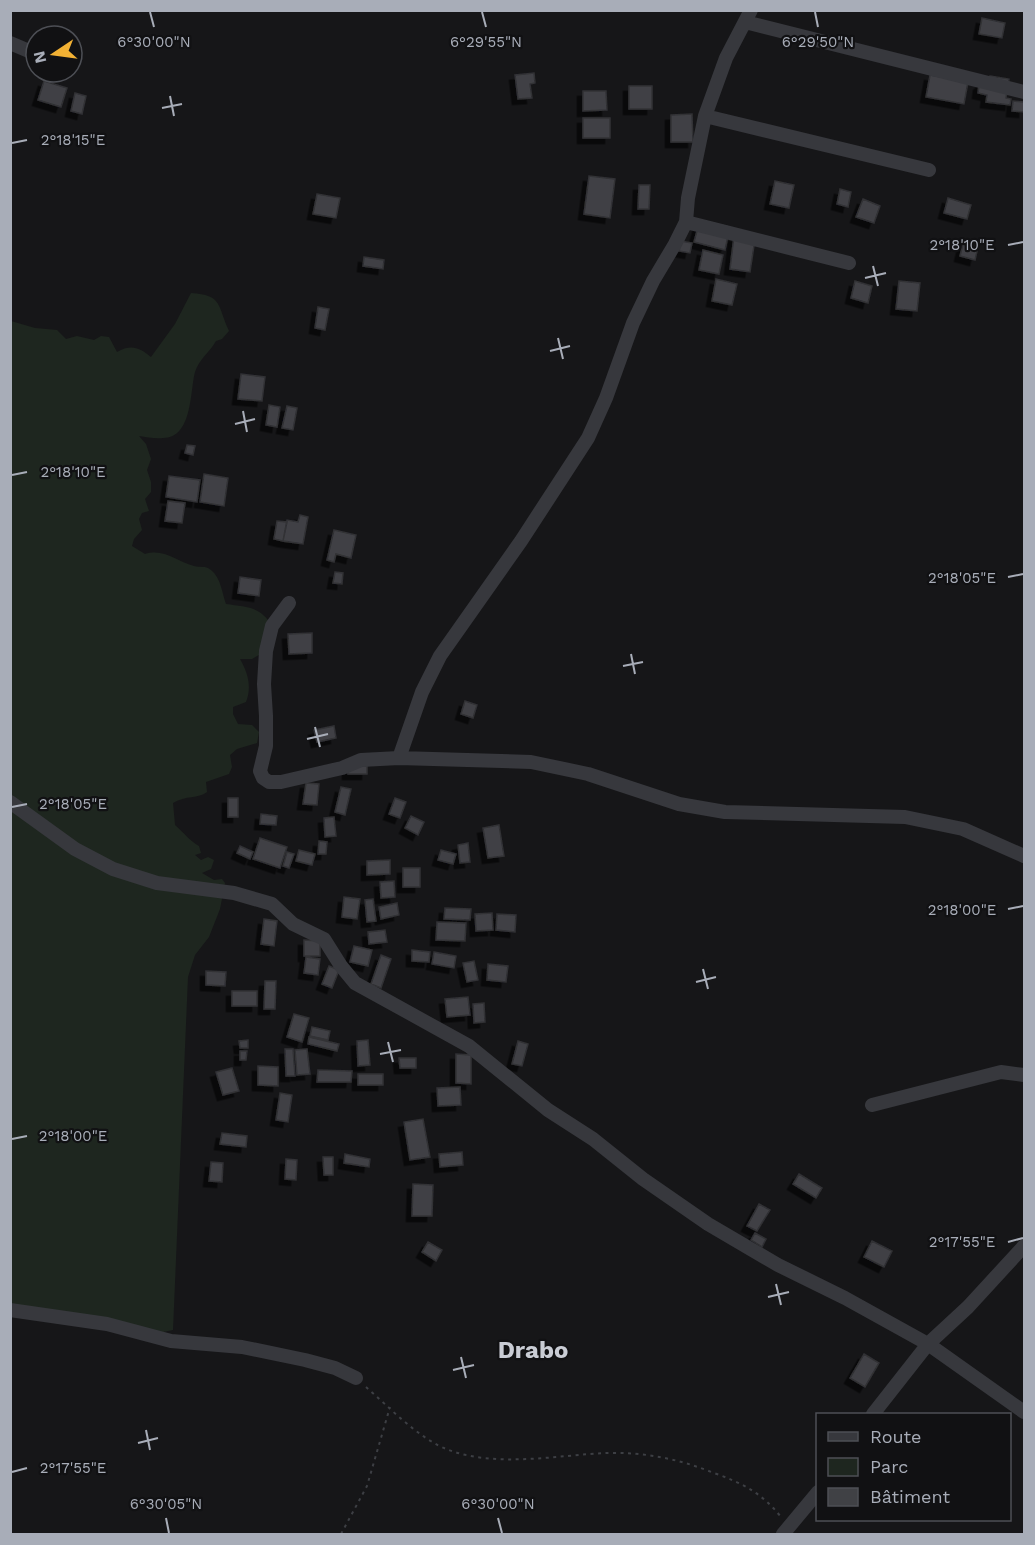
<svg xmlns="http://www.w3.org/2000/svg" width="1035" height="1545" font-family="'Work Sans',sans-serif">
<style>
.park{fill:#1e261f}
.building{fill:#404145;stroke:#303034;stroke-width:1.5;filter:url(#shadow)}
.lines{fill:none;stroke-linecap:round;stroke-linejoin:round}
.path{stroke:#3d3f44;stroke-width:2;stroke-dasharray:3 4.5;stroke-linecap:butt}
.minor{stroke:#37383d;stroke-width:14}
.ticks{fill:none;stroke:#a8adb8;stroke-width:2}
.labels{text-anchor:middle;stroke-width:4.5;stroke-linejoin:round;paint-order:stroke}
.quarter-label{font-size:24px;font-weight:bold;fill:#c9ccd4;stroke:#111113}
.ticks-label{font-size:15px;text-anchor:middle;fill:#a8adb8;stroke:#111113;stroke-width:4.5;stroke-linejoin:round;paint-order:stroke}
</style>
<defs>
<filter id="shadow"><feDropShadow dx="-5.5" dy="5.5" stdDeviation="0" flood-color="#0009"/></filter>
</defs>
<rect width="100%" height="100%" fill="#161618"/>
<path class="park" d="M191,293C223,295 217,305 229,331L222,339L216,341C210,352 199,359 195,372C190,390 193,438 163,438C155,439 147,437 139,436L146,444L151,459L147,470L151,482V492L145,499L149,511L142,513L139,519L142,530L134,539L132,546L145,554C164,548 176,561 194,566C200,568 205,565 211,570C221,578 222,593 226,604C247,607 260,606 272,626L266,651L252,659H240C248,673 252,687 246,702L233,707V714L238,724L252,725L259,732L257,743L237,749L230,755L232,767L229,774L206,782L207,792C198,799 186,795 173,803L175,825C184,833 190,841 199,846L201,853L195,855L201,860L208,857L214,860L211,869L202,873L214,880L222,879L225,883L220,909L209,937L195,955L188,977L173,1330L163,1332L11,1310V321L35,328L57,330L66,339L77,336L94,340L101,336L109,337L117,352C131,344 139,347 151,357L175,324Z"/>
<path class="building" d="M982,18L1005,23L1002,38L979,34Z
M534,73L535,83L530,84L532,98L518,99L515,75Z
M930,75L968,82L964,104L926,97Z
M990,76L1009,79L1006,98L1011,99L1010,105L986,102L987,95L978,93L979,85Z
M44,81L67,88L61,107L38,100Z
M629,86H652V109H629Z
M583,91H606L607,110L583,111Z
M75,93L86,96L82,114L71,111Z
M1013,101L1024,102V112L1012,111Z
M692,114L693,142H671V115Z
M583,118H610V138H583Z
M589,176L615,179L610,218L584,214Z
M775,181L794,185L789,208L770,204Z
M639,185H650L649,209H638Z
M840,189L851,192L848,207L837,204Z
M317,194L340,198L336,218L313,214Z
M948,198L971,205L967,219L944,213Z
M863,199L880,206L874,223L856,217Z
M700,220L730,227L725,250L694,242Z
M734,236L755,239L750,272L730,269Z
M681,241L692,243L690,253L679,251Z
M963,244L978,247L975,260L960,256Z
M703,250L723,255L719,274L699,270Z
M364,257L384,260L383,269L363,266Z
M716,279L737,284L732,305L712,301Z
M855,281L872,286L868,303L851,298Z
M899,281L920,283L917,311L896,309Z
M318,307L329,309L325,330L315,328Z
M241,374L265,377L262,401L238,399Z
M269,405L280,407L277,427L266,425Z
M287,406L297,408L293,430L282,428Z
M187,445L195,446L193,455L185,453Z
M204,474L228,478L224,506L200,502Z
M169,476L200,480L197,502L166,497Z
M168,501L185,503L182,523L165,521Z
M300,515L308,517L303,544L283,541L287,520L298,522Z
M277,521L287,522L283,541L274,539Z
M334,530L356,535L351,558L336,554L334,562L327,560Z
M335,572L343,573L342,584L333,583Z
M240,577L261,580L259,596L238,593Z
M312,633V653L289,654L288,634Z
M465,701L477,705L473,718L461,714Z
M334,726L336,738L317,742L314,730Z
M367,766V774H348V767Z
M306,783L319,784L317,805L303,804Z
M341,787L351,789L345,815L335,812Z
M228,798H238V817H228Z
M395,798L406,802L400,818L389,814Z
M261,814L277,816L276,825L260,824Z
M411,816L424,822L418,835L405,828Z
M334,817L336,836L325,837L324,818Z
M499,825L504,856L488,858L483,828Z
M260,838L287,847L280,868L253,859Z
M319,841L327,842L326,854H318Z
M468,843L470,862L460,863L458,845Z
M240,846L253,852L250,859L237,853Z
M299,850L315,854L312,865L296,861Z
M441,850L456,854L453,864L438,860Z
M287,852L294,854L289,868L283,866Z
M390,860V874L367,875V861Z
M403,868H420V887H403Z
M394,881L395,897L381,898L380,882Z
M344,897L360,899L357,919L342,917Z
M373,899L376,921L367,922L365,900Z
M397,903L399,915L381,919L379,907Z
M445,908L471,909L470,920L444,919Z
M492,913L493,930L476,931L475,914Z
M497,914L516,915L515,932L496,930Z
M264,919L277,921L274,946L261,944Z
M437,922L466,923L465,941L436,940Z
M385,930L387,942L369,944L368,932Z
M304,940L320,941V956H304Z
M354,946L372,950L368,966L350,962Z
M412,950L430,952L429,962L412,961Z
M434,952L456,956L454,968L432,964Z
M381,955L391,959L381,988L371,984Z
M306,957L320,959L318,975L304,973Z
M474,961L478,980L467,982L463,963Z
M488,964L508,966L506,982L487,980Z
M329,966L339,970L332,988L322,984Z
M206,971L226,972L225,986L206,985Z
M265,981H276L275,1009H264Z
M232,991H257V1006H232Z
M468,997L470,1015L447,1017L445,999Z
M484,1003L485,1022L474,1023L473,1004Z
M294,1014L309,1018L302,1042L287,1037Z
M312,1027L330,1031L328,1040L310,1036Z
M309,1037L339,1044L337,1051L308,1044Z
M248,1040V1048H240L239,1041Z
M368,1040L370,1065L358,1066L357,1041Z
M518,1041L528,1044L522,1066L512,1064Z
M285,1049H293L295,1076H286Z
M307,1049L310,1074L297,1075L295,1050Z
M240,1051H247L246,1060H240Z
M456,1054L471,1055V1084L456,1083Z
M399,1058H416V1068H400Z
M258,1066L278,1067V1086L258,1085Z
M232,1068L239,1091L223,1095L216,1072Z
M318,1070L352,1071L351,1082H317Z
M358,1074H383V1085H358Z
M460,1087L461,1105L438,1106L437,1088Z
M280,1093L292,1095L288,1122L276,1120Z
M423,1119L430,1157L410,1160L404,1122Z
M222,1133L247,1136L246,1147L220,1144Z
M462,1152L463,1165L440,1167L439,1154Z
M345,1154L370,1159L369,1167L344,1163Z
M323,1157H333V1175H324Z
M286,1159L297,1160L296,1180L285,1179Z
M211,1162L223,1163L222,1182L209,1181Z
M799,1174L822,1188L816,1198L793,1184Z
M413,1184L433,1185L432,1216H412Z
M759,1204L770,1210L757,1231L747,1226Z
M755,1233L766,1239L762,1247L751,1240Z
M872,1241L892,1251L884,1267L864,1257Z
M428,1242L442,1250L436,1261L422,1252Z
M864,1354L879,1363L865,1387L850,1378Z"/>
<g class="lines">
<path class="path" d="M366,1387C389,1407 420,1440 449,1450C497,1468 558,1455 607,1453C645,1452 679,1459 714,1473C742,1483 762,1493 781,1517
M341,1534L367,1486L390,1407"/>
<path class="minor" d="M745,22L1024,92
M10,43L36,54
M705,116L929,170
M686,222L849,263
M289,603L272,626L266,651L264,684L266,716V746L260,771L263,778L269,782H281L342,768L361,760L399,758L531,762L588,774L679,804L725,812L905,817L963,829L1024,856
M399,758L422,692L440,656L521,541L588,438L606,398L633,323L653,281L675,244L686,222L688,198L705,116L726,58L751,10
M10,802L75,849L113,869L157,883L234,893L272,904L293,924L324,939L341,966L355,983L469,1046L548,1110L593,1139L643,1179L708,1224L778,1265L845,1298L928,1344L1024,1412
M872,1105L1001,1072L1024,1075
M10,1310L107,1324L171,1341L242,1347L305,1360L335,1368L356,1378
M873,1414L928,1344L968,1307L1024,1246
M783,1534L818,1492"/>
</g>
<path class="ticks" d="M150,12L154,27M482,12L486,27M815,12L818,27M170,96L174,116M162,108L182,104M12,143L27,140M1008,245L1023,242M873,266L878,286M865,278L886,273M558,338L563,359M550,351L570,346M243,411L247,432M235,424L255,419M12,475L27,472M1008,577L1023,574M631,654L635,674M623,666L643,662M315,727L320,747M307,739L328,734M12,807L27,804M1008,909L1023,906M703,969L708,989M696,982L716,977M388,1042L393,1062M380,1054L401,1050M12,1139L27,1136M1008,1242L1023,1238M776,1284L781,1305M768,1297L789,1292M461,1357L466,1378M453,1370L474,1365M146,1430L150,1450M138,1443L158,1438M12,1472L27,1468M166,1518L169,1533M498,1518L502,1533"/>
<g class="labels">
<g class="quarter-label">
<text x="533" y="1358">Drabo</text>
</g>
</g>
<g class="ticks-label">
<text x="154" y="47">6°30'00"N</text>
<text x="486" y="47">6°29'55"N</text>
<text x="818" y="47">6°29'50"N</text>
<text x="73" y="145">2°18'15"E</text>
<text x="962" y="250">2°18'10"E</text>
<text x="73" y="477">2°18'10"E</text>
<text x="962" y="583">2°18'05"E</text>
<text x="73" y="809">2°18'05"E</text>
<text x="962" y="915">2°18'00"E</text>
<text x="73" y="1141">2°18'00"E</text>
<text x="962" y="1247">2°17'55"E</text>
<text x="73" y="1473">2°17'55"E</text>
<text x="166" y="1509">6°30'05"N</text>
<text x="498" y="1509">6°30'00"N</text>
</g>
<rect width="1035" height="1545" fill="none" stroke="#a8adb8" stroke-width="24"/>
<rect x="816" y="1413" width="195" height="108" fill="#111113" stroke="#4d4f55" stroke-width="1.5"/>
<rect x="828" y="1432" width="30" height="9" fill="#37383d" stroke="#4d4f55" stroke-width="1.5"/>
<text x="870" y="1443" font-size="18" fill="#a8adb8">Route</text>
<rect x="828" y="1458" width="30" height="18" fill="#1e261f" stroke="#4d4f55" stroke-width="1.5"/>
<text x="870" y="1473" font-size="18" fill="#a8adb8">Parc</text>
<rect x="828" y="1488" width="30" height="18" fill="#404145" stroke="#4d4f55" stroke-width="1.5"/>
<text x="870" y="1503" font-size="18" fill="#a8adb8">Bâtiment</text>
<g transform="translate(54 54) rotate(257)"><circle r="28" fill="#111113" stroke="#4d4f55" stroke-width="1.5"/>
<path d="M0-4.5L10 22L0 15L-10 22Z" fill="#f2b134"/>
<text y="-9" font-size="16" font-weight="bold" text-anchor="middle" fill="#a8adb8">N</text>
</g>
</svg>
